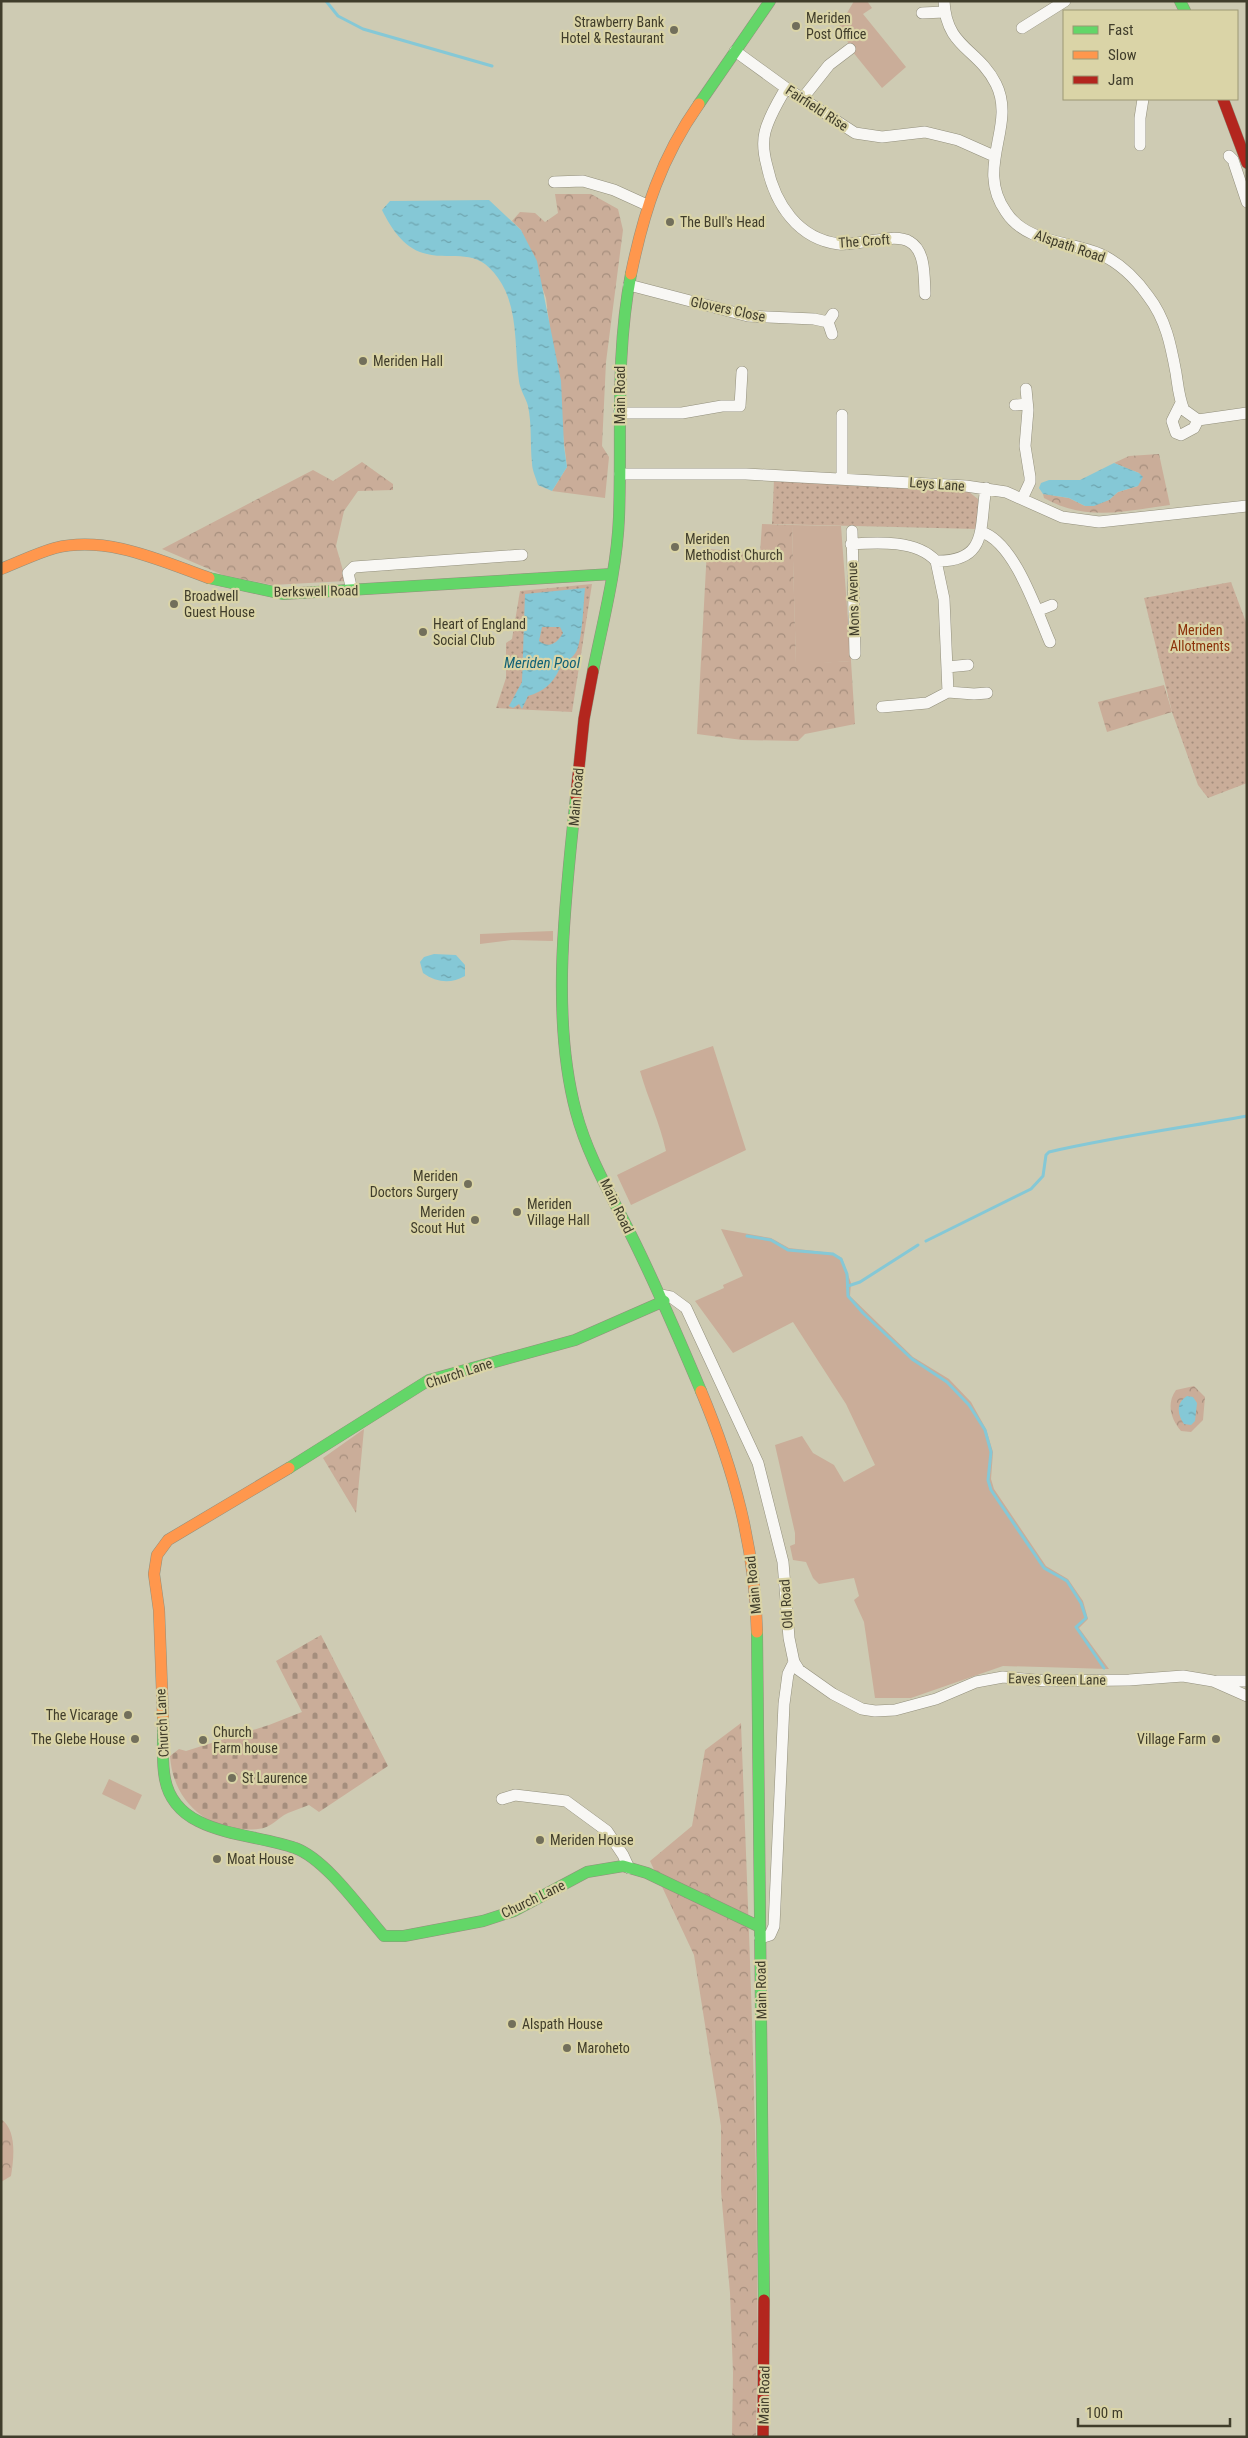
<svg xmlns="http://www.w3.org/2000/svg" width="1248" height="2438" font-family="'Roboto Condensed',sans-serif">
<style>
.grass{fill:#caad99}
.forest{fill:url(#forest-crowns)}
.cemetery{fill:url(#cemetery-stones)}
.park{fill:url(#park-dots)}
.water{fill:url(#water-ripples);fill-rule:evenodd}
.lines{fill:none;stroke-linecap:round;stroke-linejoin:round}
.stream{stroke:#85c8d6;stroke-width:3}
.street-casing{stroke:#928f7c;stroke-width:12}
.fast-casing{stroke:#928f7c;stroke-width:12}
.slow-casing{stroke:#928f7c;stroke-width:12}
.jam-casing{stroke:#928f7c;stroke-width:12}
.street{stroke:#f8f7f4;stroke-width:11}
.fast{stroke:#63d668;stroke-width:11}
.slow{stroke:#ff974d;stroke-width:11}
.jam{stroke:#b3261e;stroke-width:11}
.poi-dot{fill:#726f5b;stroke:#dad4a7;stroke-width:2}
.labels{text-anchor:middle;stroke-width:4.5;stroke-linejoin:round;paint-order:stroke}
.poi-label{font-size:14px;fill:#403d2b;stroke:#dad4a7;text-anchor:start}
.street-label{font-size:14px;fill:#403d2b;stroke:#dad4a7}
.park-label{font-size:14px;fill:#8c330a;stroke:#dad4a7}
.water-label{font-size:15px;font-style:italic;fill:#116176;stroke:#dad4a7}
</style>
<defs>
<pattern id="forest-crowns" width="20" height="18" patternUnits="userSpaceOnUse" patternTransform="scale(1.25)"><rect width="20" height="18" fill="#caad99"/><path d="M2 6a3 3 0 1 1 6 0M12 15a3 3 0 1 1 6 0" fill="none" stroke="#a58e7d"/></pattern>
<pattern id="cemetery-stones" width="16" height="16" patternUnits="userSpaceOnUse" patternTransform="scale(1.25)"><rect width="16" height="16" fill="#caad99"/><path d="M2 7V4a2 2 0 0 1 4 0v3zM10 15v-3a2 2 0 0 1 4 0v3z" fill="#a58e7d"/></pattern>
<pattern id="park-dots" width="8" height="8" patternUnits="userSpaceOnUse" patternTransform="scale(1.25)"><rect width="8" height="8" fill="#caad99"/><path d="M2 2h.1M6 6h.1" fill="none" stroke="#a58e7d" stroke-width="1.8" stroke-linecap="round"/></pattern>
<pattern id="water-ripples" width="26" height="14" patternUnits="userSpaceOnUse" patternTransform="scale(1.25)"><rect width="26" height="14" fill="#85c8d6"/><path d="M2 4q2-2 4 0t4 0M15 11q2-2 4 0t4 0" fill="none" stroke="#6ea4ae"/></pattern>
</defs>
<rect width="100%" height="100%" fill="#cecbb3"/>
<path class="grass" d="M854,1H867L872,8L863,14L906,67L882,88L848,46V42L836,32Z
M792,525L841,526L851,661L796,665Z
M553,931V941L512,940L480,944V934Z
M713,1046L746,1150L631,1205L617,1175L666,1151C660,1123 648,1099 640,1071Z
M721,1229L771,1238L789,1248L832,1253L842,1258L851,1283L850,1296L913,1357L949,1379L971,1402L986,1429L993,1452L991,1479L994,1489L1046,1566L1068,1579L1083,1601L1088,1619L1079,1628L1109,1669L1003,1666L911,1698H875L864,1622L854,1600L859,1596L854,1578L819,1584L813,1578L806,1562L793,1560L790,1546L795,1544V1533L775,1445L802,1436L813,1453L834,1465L844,1482L875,1465L846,1404L793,1322L733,1353L695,1301L724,1288L723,1285L743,1276Z
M109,1779L142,1795L135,1810L102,1794Z"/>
<path class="forest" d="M555,194H591L618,209L623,230L606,362L602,446L609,457L605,498L552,491L567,467L546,298L521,230L512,221L520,212L535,213L545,222L558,213Z
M1159,454L1170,505C1124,511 1087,522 1044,498L1043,494L1069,498L1085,506L1109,500L1118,492L1138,486L1139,473L1114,463L1129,456Z
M362,462L393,484V490L358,491L344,511L336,546L346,581L272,585L223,575L162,549L313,470L333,481Z
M762,524L792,525L796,664L851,661L855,724L805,734L798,741L742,740L697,734L707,549L760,553Z
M1164,685L1172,712L1107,732L1098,702Z
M1194,1386L1205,1397L1203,1420L1191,1432L1181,1431C1171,1419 1166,1404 1176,1390Z
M364,1429L356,1513L323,1458Z
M741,1723C750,1961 761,2199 756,2437H732L733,2373L730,2293L721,2191V2126L694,1955L650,1861L692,1826L705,1750Z
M1,2119C17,2130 14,2158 11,2176L1,2182Z"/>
<path class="cemetery" d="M321,1635L388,1766L319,1812L309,1805C302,1808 295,1810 288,1813C277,1818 272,1828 258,1829C210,1834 173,1803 170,1756L179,1749L186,1751L269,1725L302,1712L276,1661Z"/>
<path class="park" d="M774,480L968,491L979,500L978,529L772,524Z
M1231,582L1247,625V783L1208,798L1198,785L1172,712L1144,598Z
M592,584L572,712L496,708L506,678V643L512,639L520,591Z"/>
<path class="water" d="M489,200L521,230L537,261L561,381L564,446L567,467L552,491L538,485C536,478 532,470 532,463C530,444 532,425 528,406C526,398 520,390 519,381C514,347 519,307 498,278C475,245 453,262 423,253C403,247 391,228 382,210L390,201Z
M1114,463L1139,473L1143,477L1138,486L1118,492L1109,500L1094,506H1085L1069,498L1043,494L1039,488L1041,483L1049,480H1080Z
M585,588C583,606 583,633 577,650C573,660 563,661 559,670C553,683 543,692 528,696L522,709L519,704L513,708L509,706L522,682L525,594ZM542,627H560L563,633C557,643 550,649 539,641Z
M434,954L456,955L465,965V976C451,984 437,983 423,973L420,962L424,957Z
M1187,1396L1193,1397L1197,1403L1195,1421L1191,1425L1184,1424C1177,1414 1176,1403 1187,1396Z"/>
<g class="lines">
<path class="stream" d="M326,1L338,16L363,29L492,66
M747,1236L771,1240L788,1250L833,1254L841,1259L847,1274L848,1296L863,1313L912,1359L947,1382L969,1405L985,1430L991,1452L988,1480L991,1490L1044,1568L1067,1581L1081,1603L1086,1618L1076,1627L1104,1668
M926,1241L1031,1189L1043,1176L1046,1155L1049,1152C1114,1137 1181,1128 1247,1116
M848,1286L860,1282L918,1245"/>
<g class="street-casing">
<path id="street" d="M944,1C946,48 978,48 996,84C1017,126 974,167 1006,212C1026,243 1069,241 1100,254C1120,263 1136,279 1148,296C1166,319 1171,346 1176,373C1178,386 1179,399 1184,410L1198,420L1247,413
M922,13L944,12
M1022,28L1065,1
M735,51L786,88L855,133L882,137L925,132L958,140L994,156
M786,88C778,102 769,116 765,132C762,144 764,155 767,166C775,204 798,239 839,244C858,246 895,232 910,242C926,251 924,278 925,294
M802,99L829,65L850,49
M1140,145V118L1143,99
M1229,156L1233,160L1247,202
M554,182L583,181L614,190L647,205
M629,285L748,316L814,319L828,322
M832,334L828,322L833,314
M1181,403L1172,421L1176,433L1181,435L1194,428L1198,420
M1015,405L1027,404
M619,413H682L722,406H740L742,372
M620,474H746L966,486L1006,492L1062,517L1099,522L1247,506
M842,479V415
M1022,499L1030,482V477L1025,446L1028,410L1026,389
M852,531L855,654
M981,532C1014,541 1037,612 1050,642
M851,544C878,542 917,540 936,561C989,562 979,527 986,488
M936,561L944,599L948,692
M352,591L348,573L354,567L522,555
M1037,611L1052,605
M947,667L968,665
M882,707L927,703L948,692L974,694L987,693
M661,1295L671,1297L686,1308L758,1463L783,1562L789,1638L794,1662L799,1670L833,1694L862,1709L875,1711L895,1710L936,1699L976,1682L1003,1677L1046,1681L1129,1680L1183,1676L1213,1681L1247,1696
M1217,1681H1247
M502,1799L515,1795L566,1801L607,1831L623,1855L629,1868
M760,1938L770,1935L774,1926L784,1704L788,1674L794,1662"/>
</g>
<g class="fast-casing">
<path id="fast" d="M1180,1L1185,11
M699,104L770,1
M209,578L283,594L612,574
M593,671C603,621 617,569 619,517C622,435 615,357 631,274
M576,796C566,895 550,1015 576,1112C588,1158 614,1200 635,1243C659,1292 680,1341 701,1391
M289,1468L429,1380L575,1340L664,1301
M757,1632L764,2300
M163,1718C164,1738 161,1760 165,1779C176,1837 253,1832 295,1848C326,1859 362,1911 384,1936H404L483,1921L514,1911L587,1872L623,1866L647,1873L760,1927"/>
</g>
<g class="slow-casing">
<path id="slow" d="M631,274C644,211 661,158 699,104
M1,569C19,562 37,553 55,548C107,535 161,561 209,578
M701,1391C734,1470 755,1546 757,1632
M163,1718L159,1610L154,1574L157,1555L168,1540L289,1468"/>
</g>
<g class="jam-casing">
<path id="jam" d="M1223,99L1247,163
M576,796L584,719L593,671
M763,2437L764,2300"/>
</g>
<use href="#street" class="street"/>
<use href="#fast" class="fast"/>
<use href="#slow" class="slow"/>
<use href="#jam" class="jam"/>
</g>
<g class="poi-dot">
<circle cx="796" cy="26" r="5"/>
<circle cx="674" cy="30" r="5"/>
<circle cx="670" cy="222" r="5"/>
<circle cx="363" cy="361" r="5"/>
<circle cx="675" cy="547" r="5"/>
<circle cx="174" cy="604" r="5"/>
<circle cx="423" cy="632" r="5"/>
<circle cx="468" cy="1184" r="5"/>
<circle cx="517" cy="1212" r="5"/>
<circle cx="475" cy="1220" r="5"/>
<circle cx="128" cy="1715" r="5"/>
<circle cx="135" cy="1739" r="5"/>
<circle cx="1216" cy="1739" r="5"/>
<circle cx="203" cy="1740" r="5"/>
<circle cx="232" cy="1778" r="5"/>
<circle cx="540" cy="1840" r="5"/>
<circle cx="217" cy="1859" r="5"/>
<circle cx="512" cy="2024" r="5"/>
<circle cx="567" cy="2048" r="5"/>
</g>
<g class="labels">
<g class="poi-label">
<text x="806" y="23">Meriden<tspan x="806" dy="16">Post Office</tspan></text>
<text x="664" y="27" text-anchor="end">Strawberry Bank<tspan x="664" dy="16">Hotel &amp; Restaurant</tspan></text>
<text x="680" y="227">The Bull's Head</text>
<text x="373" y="366">Meriden Hall</text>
<text x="685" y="544">Meriden<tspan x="685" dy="16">Methodist Church</tspan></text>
<text x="184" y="601">Broadwell<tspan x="184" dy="16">Guest House</tspan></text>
<text x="433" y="629">Heart of England<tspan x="433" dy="16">Social Club</tspan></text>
<text x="458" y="1181" text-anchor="end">Meriden<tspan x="458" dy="16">Doctors Surgery</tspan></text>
<text x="527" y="1209">Meriden<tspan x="527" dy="16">Village Hall</tspan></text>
<text x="465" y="1217" text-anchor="end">Meriden<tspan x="465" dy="16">Scout Hut</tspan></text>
<text x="118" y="1720" text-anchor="end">The Vicarage</text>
<text x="213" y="1737">Church<tspan x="213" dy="16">Farm house</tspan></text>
<text x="125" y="1744" text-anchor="end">The Glebe House</text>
<text x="1206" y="1744" text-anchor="end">Village Farm</text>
<text x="242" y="1783">St Laurence</text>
<text x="550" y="1845">Meriden House</text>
<text x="227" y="1864">Moat House</text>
<text x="522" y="2029">Alspath House</text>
<text x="577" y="2053">Maroheto</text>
</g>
<g class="street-label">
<text transform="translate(817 108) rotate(33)" y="5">Fairfield Rise</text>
<text transform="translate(864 241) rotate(-4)" y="5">The Croft</text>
<text transform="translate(1070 246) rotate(19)" y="5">Alspath Road</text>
<text transform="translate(728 309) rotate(12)" y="5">Glovers Close</text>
<text transform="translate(620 395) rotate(-90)" y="5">Main Road</text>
<text transform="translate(937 484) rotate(4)" y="5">Leys Lane</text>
<text transform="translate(316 591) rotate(-1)" y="5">Berkswell Road</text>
<text transform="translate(853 599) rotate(-92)" y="5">Mons Avenue</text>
<text transform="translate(576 797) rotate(-85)" y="5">Main Road</text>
<text transform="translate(617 1206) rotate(64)" y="5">Main Road</text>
<text transform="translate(459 1373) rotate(-18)" y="5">Church Lane</text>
<text transform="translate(753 1585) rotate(-96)" y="5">Main Road</text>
<text transform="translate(786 1604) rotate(-94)" y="5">Old Road</text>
<text transform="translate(1057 1679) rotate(1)" y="5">Eaves Green Lane</text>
<text transform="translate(162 1723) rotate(-93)" y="5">Church Lane</text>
<text transform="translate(533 1899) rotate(-26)" y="5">Church Lane</text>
<text transform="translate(761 1990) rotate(-91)" y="5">Main Road</text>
<text transform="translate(764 2395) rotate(-89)" y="5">Main Road</text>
</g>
<g class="park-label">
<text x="1200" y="635">Meriden<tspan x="1200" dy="16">Allotments</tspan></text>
</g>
<g class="water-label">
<text x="542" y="668">Meriden Pool</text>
</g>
</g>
<rect width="1248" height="2438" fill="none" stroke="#403d2b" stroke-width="5"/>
<rect x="1063" y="10" width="175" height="90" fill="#dad4a7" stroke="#9c9875"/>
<rect x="1073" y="26" width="25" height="8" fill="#63d668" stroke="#9c9875"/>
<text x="1108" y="35" font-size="15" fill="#403d2b">Fast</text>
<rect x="1073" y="51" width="25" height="8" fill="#ff974d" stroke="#9c9875"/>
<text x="1108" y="60" font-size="15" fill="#403d2b">Slow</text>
<rect x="1073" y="76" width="25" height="8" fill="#b3261e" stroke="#9c9875"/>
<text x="1108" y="85" font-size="15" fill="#403d2b">Jam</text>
<path d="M1078 2418v8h152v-8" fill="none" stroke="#403d2b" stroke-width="2.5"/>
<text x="1086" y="2418" font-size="15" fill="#403d2b" stroke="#dad4a7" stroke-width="4" paint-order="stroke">100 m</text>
</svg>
